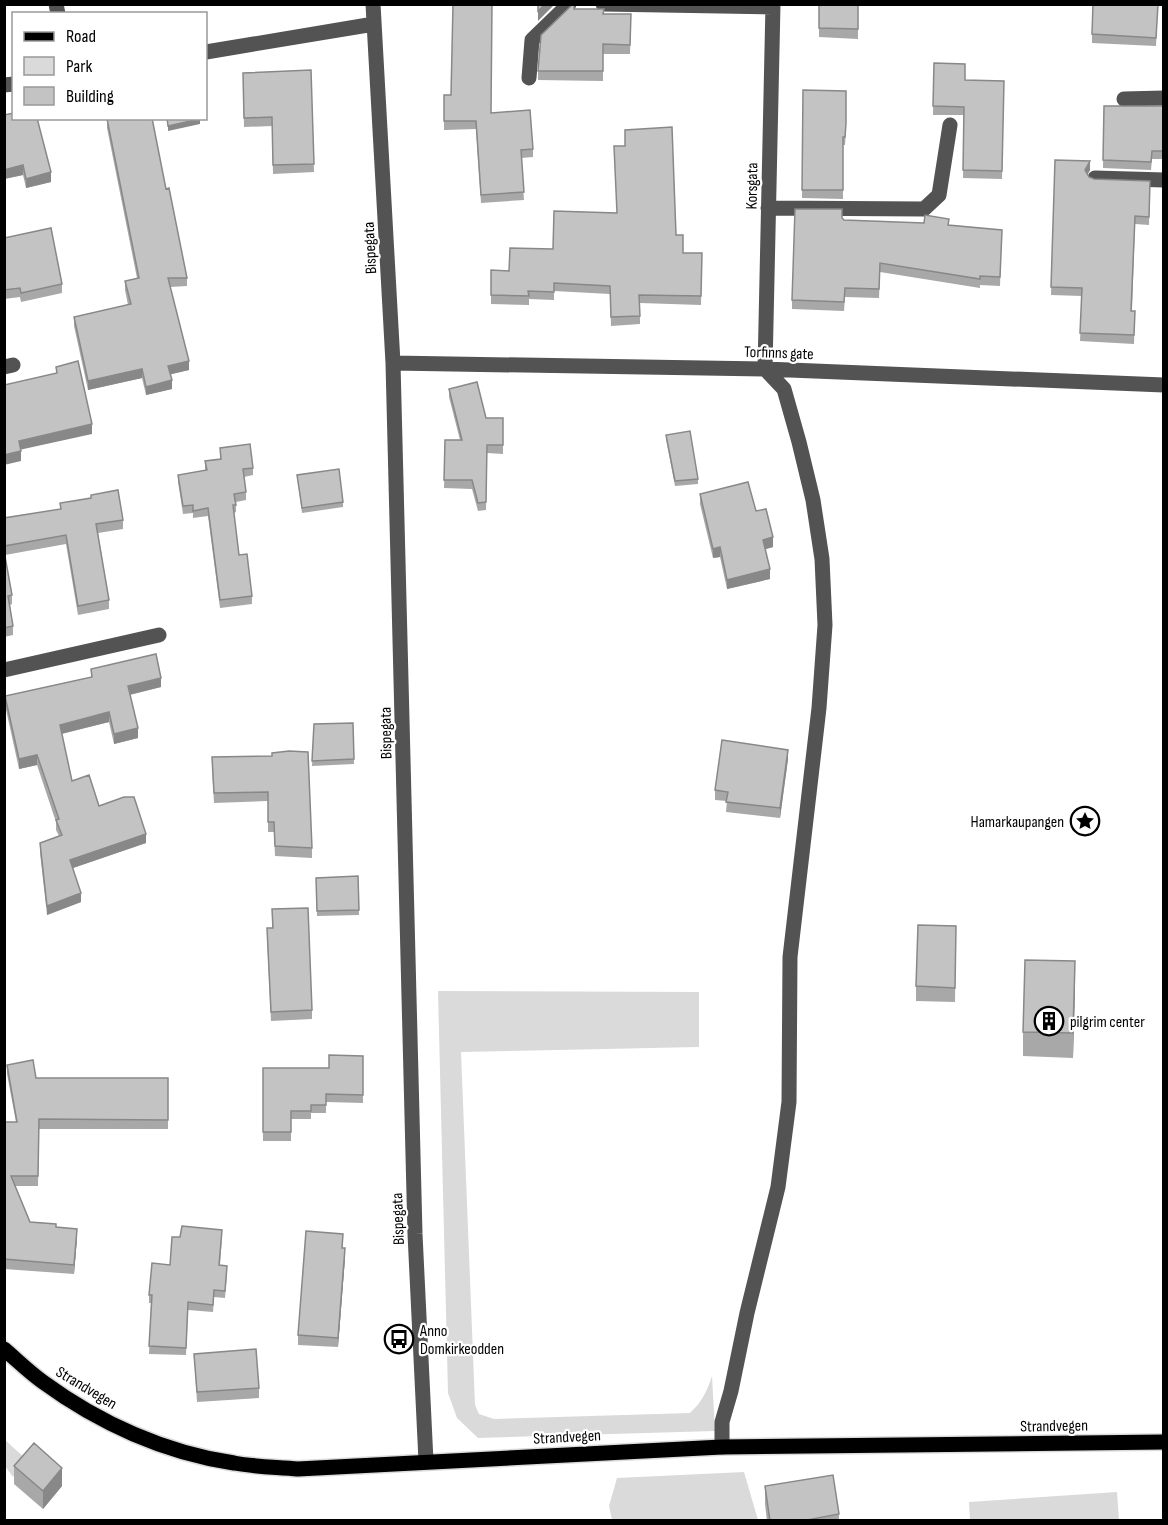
<svg xmlns="http://www.w3.org/2000/svg" width="1168" height="1525" font-family="'Sofia Sans Condensed',sans-serif">
<style>
.green{fill:#dadada}
.lines{fill:none;stroke-linecap:round;stroke-linejoin:round}
.major-casing{stroke:#dbdbdb;stroke-width:18}
.minor{stroke:#535353;stroke-width:15}
.major{stroke:#000;stroke-width:15}
.wall{fill:#a8a8a8}
.shaded-wall{fill:#888}
.building{fill:#c3c3c3;stroke:#888;stroke-width:1.5}
.labels{text-anchor:middle;stroke-width:4.5;stroke-linejoin:round;paint-order:stroke}
.street-label{font-size:16px;fill:#000;stroke:#fff}
.poi-label{font-size:16px;fill:#000;stroke:#fff;text-anchor:start}
</style>
<rect width="100%" height="100%" fill="#fff"/>
<path class="green" d="M438,991L699,992V1047L461,1052L475,1405L479,1414L494,1419L690,1413C702,1402 707,1391 712,1376L715,1431L478,1438L457,1418L448,1393Z
M5,1440L26,1459L13,1477L5,1466Z
M744,1472L758,1520H612L609,1506L617,1478Z
M1117,1492L1119,1520H970L969,1502Z"/>
<g class="lines">
<g class="major-casing">
<path id="major" d="M4,1349C17,1360 29,1372 43,1382C99,1423 165,1453 234,1463C255,1467 277,1467 298,1469L722,1447L1164,1442"/>
</g>
<path class="minor" d="M56,4L58,14
M373,4L393,363L415,1234L426,1461
M603,4L773,7
M206,52L374,24
M529,78L532,40L569,4
M4,85L14,84
M1124,99L1164,98
M1095,178L1164,180
M768,208L924,209L939,195L950,125
M393,363L765,369L1164,385
M4,367L13,365
M4,670L159,635
M722,1447V1422L731,1391L747,1313L778,1187L789,1102L790,957L819,708L825,625L822,559L813,500L799,442L784,389L765,369L773,4"/>
<use href="#major" class="major"/>
</g>
<path class="wall" d="M858,4V39L819,37V28Z
M1158,4L1156,46L1092,43V34Z
M574,9L603,14H631L630,54H603V81L538,80V71Z
M934,63L965,80L1004,81L1002,179L963,178L964,115H933Z
M311,70L314,172L273,174L272,126L244,127L243,73Z
M803,90L846,131L845,145H843V199L802,198Z
M444,95H451L491,113L533,149V157L521,158L524,200L481,203L476,129L444,130Z
M1104,106H1164V159H1152L1151,170L1103,168Z
M4,115L51,182L26,188L23,175L4,179Z
M107,119L166,189L187,278V286L170,287L189,370L171,374L172,389L146,395L142,378L88,390L74,326V317L128,305L125,290V281L137,278L107,128Z
M1055,160L1090,170L1088,174L1089,177L1094,179L1150,181L1149,225L1135,224L1132,311H1135L1134,344L1080,341L1082,296L1051,295Z
M842,218L844,220L949,225L1002,230L1000,286L980,285V288L880,272L879,298L845,297L844,311L792,309V300Z
M676,235L683,253H702L701,305L640,303V324L611,326L610,294L554,291V300L529,299V305L491,304V270L509,271L553,249Z
M4,238L62,284V293L21,302L20,297L4,299Z
M449,389L486,418H503V454L487,453L486,510L478,511L472,489L444,488L445,440H460L449,397Z
M666,435L698,479V484L675,486L666,439Z
M220,448L253,468V475L244,477L246,492V500L236,502V512L234,513L239,555L252,596V604L220,608L208,516L193,518V513L183,514L178,482V475L205,471V461L220,459Z
M297,475L343,502V507L302,513Z
M700,494L756,511L773,547L765,549L770,579L727,589L720,557L713,558L700,504Z
M60,503L123,520V529L98,533L109,600V609L78,615L66,544L5,555L12,595V604L10,605L13,626V635L4,637V518L60,509Z
M91,669L161,687L130,695L138,738L114,744L109,722L62,734L72,781L99,806L146,843L73,868L81,902L47,915L40,853V843L59,836L56,830V822L37,765L19,769L5,705V696L91,677Z
M353,723L354,764L312,766L314,724Z
M272,756L312,848V858L275,856L274,832H268V801L214,803L212,767Z
M788,759L780,818L726,812L727,801L715,800V790Z
M358,876L359,915L317,916L316,878Z
M272,909L312,1010V1019L271,1021L267,937L272,928Z
M956,926L955,1002L916,1001V986Z
M1075,986L1073,1058L1023,1056V1032Z
M363,1056V1103L326,1102V1113H311V1119H291V1141H263V1068H329Z
M7,1065L36,1078H168V1129H39L38,1186H15L30,1222L56,1227L77,1238L74,1274L4,1269V1122H16L7,1074Z
M180,1237H222L220,1265L227,1273L225,1298L214,1297L213,1312L188,1310L186,1355L149,1354L151,1303H149V1295L170,1265Z
M343,1248L345,1258L338,1347L298,1345V1335Z
M194,1354L259,1388V1398L197,1402Z
M14,1466L62,1486L43,1509L14,1484Z
M765,1486L839,1514V1521H767L765,1504Z"/>
<path class="shaded-wall" d="M545,4H555L538,21V11Z
M200,119V124L168,131V126Z
M1090,161V170L1085,178V170Z
M23,165V175L4,179V170Z
M51,172V182L26,188V179Z
M189,361V370L168,375V366Z
M142,369V378L88,390V381Z
M172,380V389L146,395V387Z
M92,424V434L19,450V441Z
M21,451V461L4,465V455Z
M773,537V547L763,550V540Z
M720,547V557L713,558V549Z
M770,569V579L727,589V580Z
M161,678V687L128,695V686Z
M109,712V722L60,734V725Z
M138,728V738L114,744V734Z
M788,750V759L780,818V808Z
M37,755V765L19,769V759Z
M146,834V843L70,869V860Z
M81,893V902L47,915V906Z
M1075,961V986L1073,1058V1033Z
M77,1229V1238L74,1274V1265Z
M345,1248V1258L338,1347V1338Z
M62,1468V1486L43,1509V1491Z"/>
<path class="building" d="M453,4H492L491,113L530,110L533,149L521,150L524,192L481,195L476,121H444V95H451Z
M538,4H545L538,11Z
M573,4H574V9H604L603,14H631L630,45L603,44V71H538L541,35Z
M819,4H858V29L819,28Z
M1093,4H1158L1156,38L1092,34Z
M934,63L965,64V80L1004,81L1002,171L963,170L964,107L933,106Z
M311,70L314,164L273,165L272,117L244,118L243,73Z
M803,90L846,91V123L845,137H843V190H802Z
M1104,106H1164V151H1152L1151,162L1103,160Z
M14,113V118H37L51,172L26,179L23,165L4,170V115Z
M109,118H152L166,189L169,188L187,278H168L189,361L168,366L172,380L146,387L142,369L88,381L74,317L131,304L125,281L139,278L107,119Z
M167,118H200V119L168,126Z
M672,127L676,235H683V253H702L701,296L639,295L640,316L611,317L610,286L554,283V292L528,291L529,296L491,295V270L509,271L510,248L553,249L554,211L617,213L614,146H625V130Z
M1055,160L1090,161L1085,170L1089,177L1094,179L1150,181L1149,217L1135,216L1131,311H1135L1134,335L1080,333L1082,288L1051,287Z
M795,209H842V218L844,220L924,223L925,215L949,219L948,225L1002,230L1000,277L980,276V279L880,263L879,289L845,288L844,302L792,300Z
M51,228L62,284L21,293L20,288L4,290V238Z
M78,361L92,424L19,441L21,451L4,455V385L57,373L56,367Z
M477,382L486,418H503V445H487L486,502L478,503L472,480H444L445,440H462L449,389Z
M690,431L698,479L675,481L666,435Z
M250,444L253,468L243,469L246,492L234,494L236,505H233L239,555L247,554L252,596L220,600L208,508L193,511V505L183,506L178,475L207,470L205,461L221,459L220,448Z
M339,469L343,502L302,508L297,475Z
M748,482L756,511L766,509L773,537L763,540L770,569L727,580L720,547L713,549L700,494Z
M118,490L123,520L96,524L109,600L78,606L66,535L4,546V518L61,509L60,503L91,498V495Z
M4,551L12,595L8,596L13,626L4,628Z
M156,654L161,678L128,686L138,728L114,734L109,712L60,725L72,781L89,775L99,806L124,797H134L146,834L70,860L81,893L47,906L40,843L62,835L56,820L59,819L37,755L19,759L5,696L92,677L91,669Z
M353,723L354,759L312,761L314,724Z
M722,740L788,750L780,808L726,802L728,792L715,790Z
M289,751L308,752L312,848L275,846L274,822H268V792L214,793L212,757L272,756V753Z
M358,876L359,910L317,911L316,878Z
M308,908L312,1010L271,1012L267,928H273L272,909Z
M918,925L956,926L955,988L916,986Z
M1025,960L1075,961L1073,1033L1023,1032Z
M329,1055L363,1056V1095L326,1094V1105H311V1111H291V1132H263V1068H329Z
M33,1060L36,1078H168V1120L39,1119L38,1176H11L30,1222L56,1224V1227L77,1229L74,1265L4,1259V1122H17L7,1065Z
M182,1226L222,1230L219,1265L227,1266L225,1291L214,1290L213,1305L188,1302L186,1348L149,1346L152,1295H149L152,1263L170,1265L172,1237H180Z
M306,1231L343,1234L342,1248H345L338,1338L298,1335Z
M256,1349L259,1388L197,1392L194,1354Z
M34,1443L62,1468L43,1491L14,1466Z
M833,1475L839,1514L802,1521H770L765,1486Z"/>
<defs>
<g id="sight-ring" transform="scale(1.5)"><circle r="9.5" fill="#fff" stroke="#000" stroke-width="1.5"/><path d="M0-6L1.8-2.2L6-1.7L2.9 1.2L3.7 5.4L0 3.3L-3.7 5.4L-2.9 1.2L-6-1.7L-1.8-2.2Z" fill="#000"/></g>
<g id="building-ring" transform="scale(1.5)"><circle r="9.5" fill="#fff" stroke="#000" stroke-width="1.5"/><path d="M-4-6H4V6H1V3H-1V6H-4ZM-2.5-4.3h1.7v1.8h-1.7ZM.8-4.3h1.7v1.8H.8ZM-2.5-1h1.7V.8h-1.7ZM.8-1h1.7V.8H.8Z" fill="#000"/></g>
<g id="bus-ring" transform="scale(1.5)"><circle r="9.5" fill="#fff" stroke="#000" stroke-width="1.5"/><path d="M-5-6H5V4H4V6H2V4H-2V6H-4V4H-5ZM-3.5-4V0h7V-4ZM-3.5 1.2v1.5H-2V1.2ZM2 1.2v1.5H3.5V1.2Z" fill="#000"/></g>
</defs>
<g fill-rule="evenodd">
<use href="#sight-ring" x="1085" y="821"/>
<use href="#building-ring" x="1049" y="1021"/>
<use href="#bus-ring" x="399" y="1339"/>
</g>
<g class="labels">
<g class="street-label">
<text transform="translate(751 186) rotate(-89)" y="6">Korsgata</text>
<text transform="translate(369 248) rotate(-93)" y="6">Bispegata</text>
<text transform="translate(779 352) rotate(2)" y="6">Torfinns gate</text>
<text transform="translate(385 733) rotate(-91)" y="6">Bispegata</text>
<text transform="translate(397 1219) rotate(-92)" y="6">Bispegata</text>
<text transform="translate(87 1387) rotate(31)" y="6">Strandvegen</text>
<text transform="translate(1054 1425) rotate(-1)" y="6">Strandvegen</text>
<text transform="translate(567 1436) rotate(-3)" y="6">Strandvegen</text>
</g>
<g class="poi-label">
<text x="1064" y="827" text-anchor="end">Hamarkaupangen</text>
<text x="1070" y="1027">pilgrim center</text>
<text x="420" y="1336">Anno<tspan x="420" dy="18">Domkirkeodden</tspan></text>
</g>
</g>
<rect width="1168" height="1525" fill="none" stroke="#000000" stroke-width="12"/>
<rect x="12" y="12" width="195" height="108" fill="#ffffff" stroke="#999999" stroke-width="1.5"/>
<rect x="24" y="32" width="30" height="9" fill="#000000" stroke="#999999" stroke-width="1.5"/>
<text x="66" y="42" font-size="18" fill="#000000">Road</text>
<rect x="24" y="57" width="30" height="18" fill="#dadada" stroke="#999999" stroke-width="1.5"/>
<text x="66" y="72" font-size="18" fill="#000000">Park</text>
<rect x="24" y="87" width="30" height="18" fill="#c3c3c3" stroke="#999999" stroke-width="1.5"/>
<text x="66" y="102" font-size="18" fill="#000000">Building</text>
</svg>
